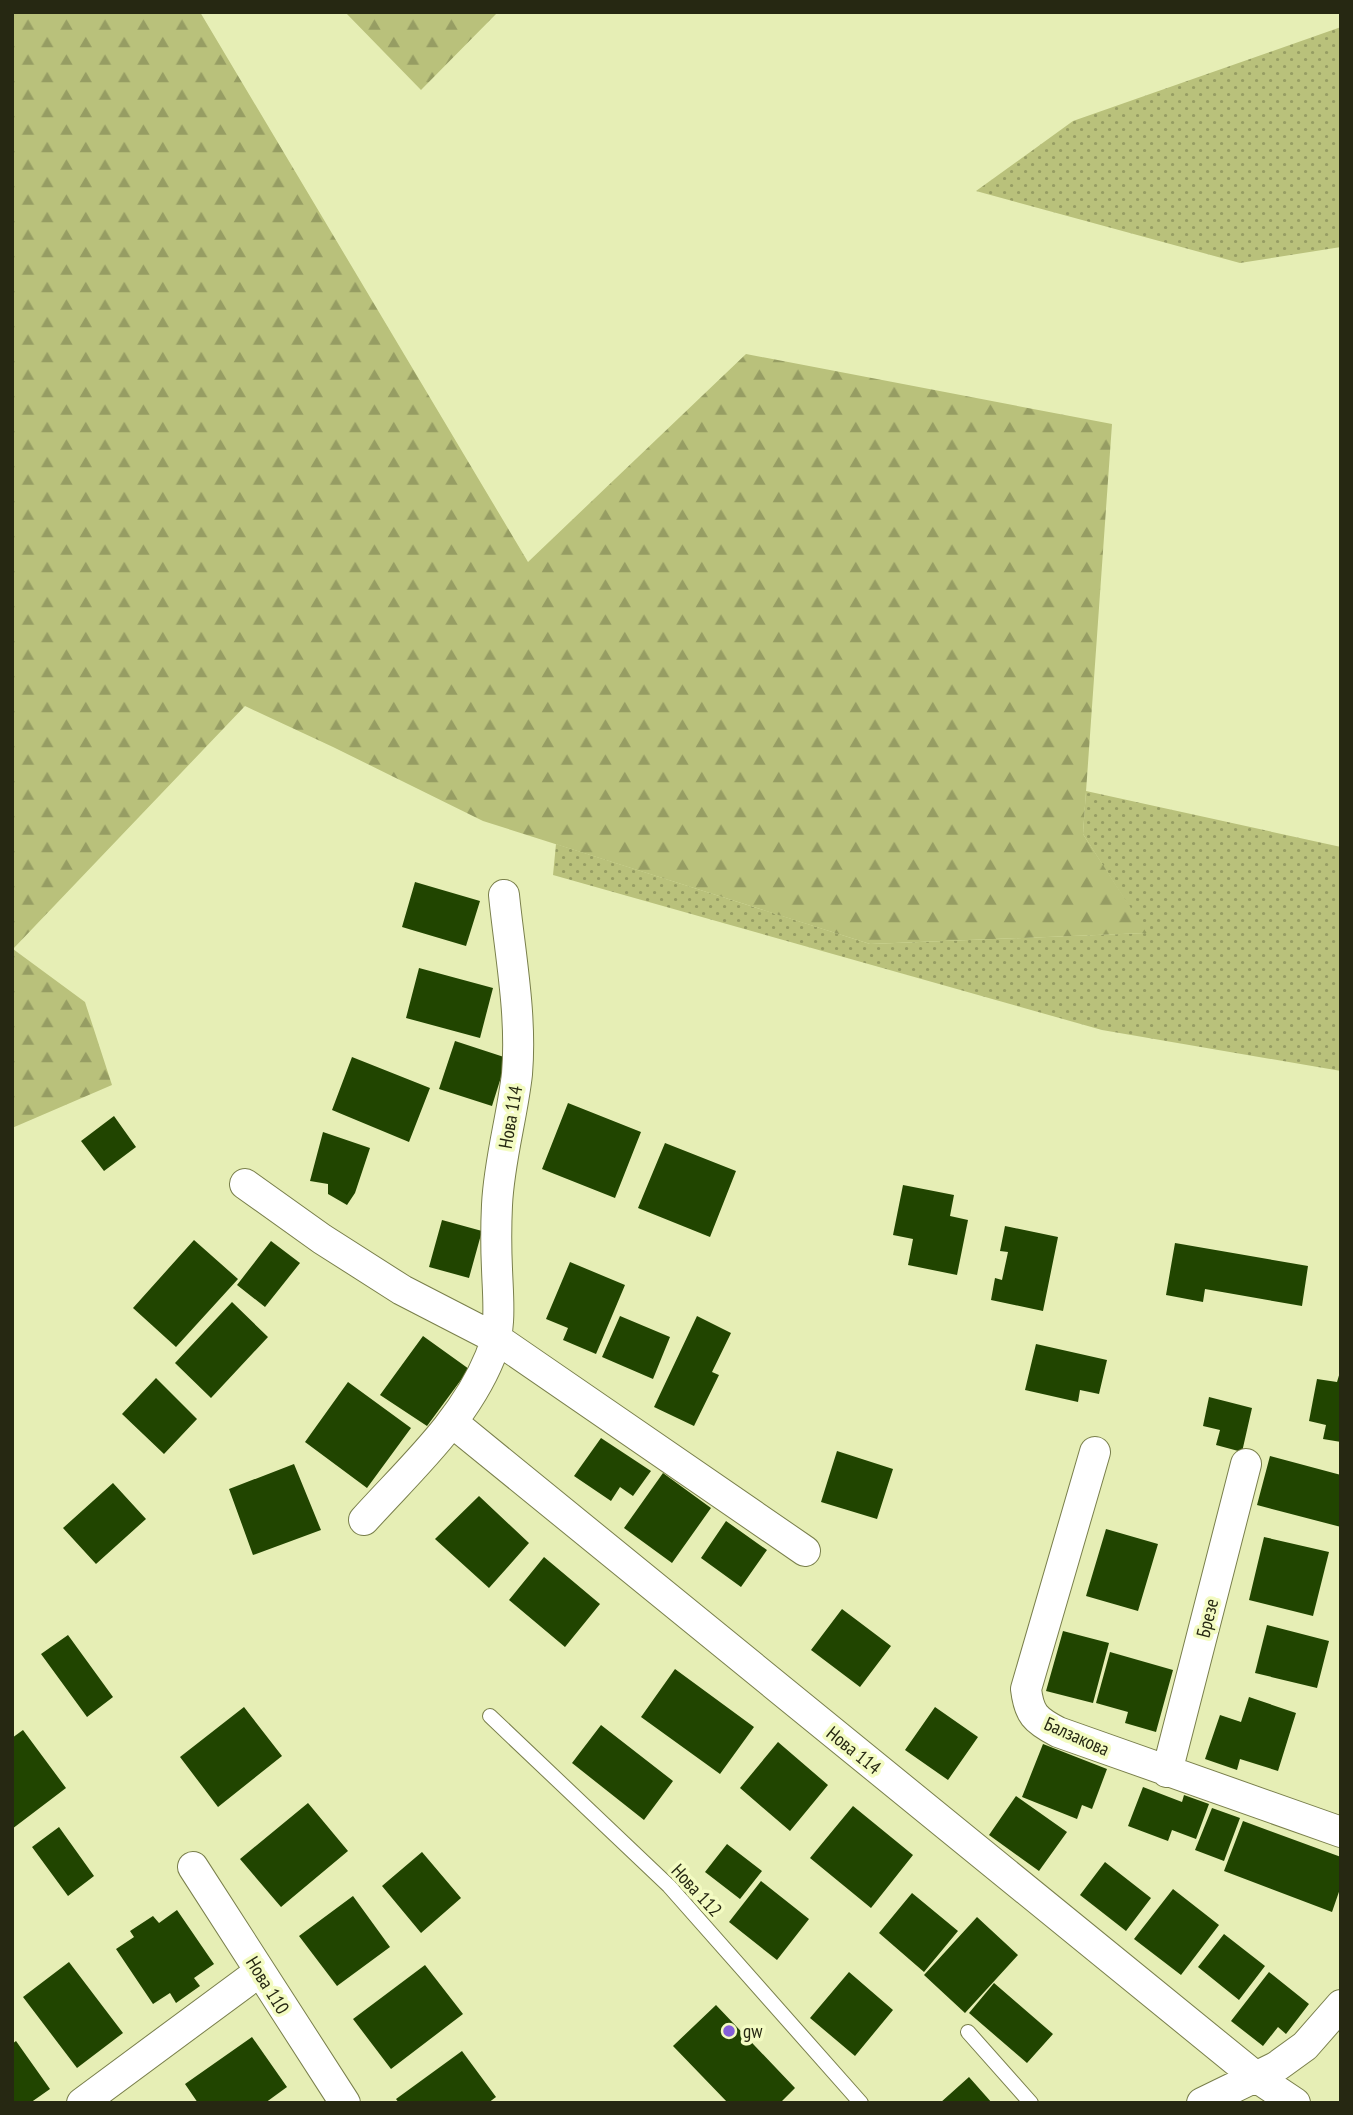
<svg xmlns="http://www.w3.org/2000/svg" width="1353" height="2115" font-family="'PT Sans Narrow',sans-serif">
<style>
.grass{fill:url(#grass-dots)}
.forest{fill:url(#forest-firs)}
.building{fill:#214500}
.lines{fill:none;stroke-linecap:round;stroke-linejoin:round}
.lane-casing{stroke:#797f4b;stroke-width:16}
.street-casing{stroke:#797f4b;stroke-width:32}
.lane{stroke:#fff;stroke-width:14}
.street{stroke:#fff;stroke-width:30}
.poi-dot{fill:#845ed9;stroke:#f3fbc2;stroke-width:2.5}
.labels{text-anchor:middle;stroke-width:7;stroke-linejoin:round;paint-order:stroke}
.street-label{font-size:19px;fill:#262812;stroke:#f3fbc2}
.poi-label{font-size:19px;fill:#262812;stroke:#f3fbc2;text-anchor:start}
</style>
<defs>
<pattern id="grass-dots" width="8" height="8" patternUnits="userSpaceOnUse" patternTransform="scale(1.75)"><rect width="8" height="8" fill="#b9c17b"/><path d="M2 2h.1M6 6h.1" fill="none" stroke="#969d63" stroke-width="1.8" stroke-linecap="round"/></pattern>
<pattern id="forest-firs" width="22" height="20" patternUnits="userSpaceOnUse" patternTransform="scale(1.75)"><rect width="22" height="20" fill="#b9c17b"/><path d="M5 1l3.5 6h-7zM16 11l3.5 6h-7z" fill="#969d63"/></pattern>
</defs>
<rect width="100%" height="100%" fill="#e6eeb5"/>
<path class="grass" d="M1341,27V247L1240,263L976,191L1073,121Z
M1086,791L1341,847V1071L1102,1030L553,875L556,844L870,944L1146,933L1083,834Z"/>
<path class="forest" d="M12,12H200L528,562L746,354L1112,424L1083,834L1147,933L870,944L483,821L333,747L245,706L13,949L85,1002L112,1085L12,1128Z
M345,12H498L421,90Z"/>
<path class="building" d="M415,882L480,901L466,946L402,927Z
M419,968L493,988L480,1038L406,1018Z
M455,1041L507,1058L492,1106L439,1089Z
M352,1057L430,1088L409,1142L332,1110Z
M568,1103L641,1132L615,1198L542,1169Z
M114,1116L136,1147L104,1171L81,1141Z
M323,1132L370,1148L355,1193L347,1205L328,1194V1184L310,1181Z
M665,1143L736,1171L710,1237L638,1208Z
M903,1185L954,1195L950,1216L968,1220L957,1275L908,1265L913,1239L893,1235Z
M442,1220L482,1231L469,1278L429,1267Z
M1005,1226L1058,1237L1043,1311L991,1300L995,1278L1002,1280L1008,1252L1000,1251Z
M194,1240L238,1279L176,1347L133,1308Z
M271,1241L300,1263L265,1307L237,1285Z
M1175,1243L1308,1266L1302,1306L1205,1289L1203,1302L1166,1295Z
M570,1262L625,1285L596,1354L563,1340L568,1328L546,1319Z
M232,1302L268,1337L211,1398L175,1363Z
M620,1316L670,1337L653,1379L602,1357Z
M697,1316L731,1333L712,1372L719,1375L694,1426L654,1407Z
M423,1336L469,1369L427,1426L380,1395Z
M1036,1344L1107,1360L1099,1394L1080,1390L1078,1402L1025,1390Z
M1340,1372H1341V1442L1323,1439L1326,1425L1309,1421L1317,1379L1337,1382Z
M156,1378L197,1419L164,1454L122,1414Z
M348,1382L411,1428L367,1488L305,1442Z
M1209,1397L1252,1408L1242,1452L1216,1445L1220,1430L1203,1426Z
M601,1438L651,1471L633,1496L620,1487L611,1501L574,1476Z
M837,1451L893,1469L877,1519L821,1502Z
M1270,1456L1341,1475V1527L1257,1505Z
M294,1464L321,1530L253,1555L229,1489Z
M663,1473L711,1508L672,1563L624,1528Z
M113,1483L146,1519L96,1564L63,1528Z
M479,1496L529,1543L489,1588L435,1539Z
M726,1521L767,1550L741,1587L701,1558Z
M1106,1529L1158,1544L1138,1611L1086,1596Z
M1264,1537L1329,1552L1313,1616L1249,1600Z
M544,1557L600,1604L565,1647L509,1600Z
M842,1609L891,1646L860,1687L811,1650Z
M1267,1625L1329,1641L1317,1688L1255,1673Z
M1063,1631L1109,1643L1093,1703L1046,1691Z
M68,1635L113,1697L87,1717L41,1654Z
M1110,1652L1173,1670L1156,1732L1125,1723L1128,1712L1096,1703Z
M675,1669L754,1727L720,1774L641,1717Z
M1249,1697L1296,1713L1278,1771L1240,1759L1237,1770L1205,1759L1220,1715L1241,1722Z
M244,1707L282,1756L218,1807L180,1757Z
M935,1707L978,1737L948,1780L905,1750Z
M601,1725L673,1781L644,1820L572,1763Z
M23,1730L66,1788L12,1829V1738Z
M778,1742L828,1785L790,1831L740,1788Z
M1043,1744L1107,1769L1092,1809L1082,1805L1077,1819L1022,1797Z
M1143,1787L1182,1802L1184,1795L1209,1804L1196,1839L1172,1830L1168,1841L1128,1826Z
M1016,1796L1067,1832L1039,1871L989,1835Z
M308,1803L348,1851L281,1907L240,1859Z
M853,1806L913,1855L871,1908L810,1858Z
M1212,1808L1240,1818L1224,1861L1195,1850Z
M1243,1821L1341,1857V1886L1332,1912L1224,1871Z
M59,1827L94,1876L68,1896L32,1847Z
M727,1844L762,1871L740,1899L705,1872Z
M422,1852L461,1898L421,1933L382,1886Z
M1105,1862L1151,1898L1126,1931L1080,1895Z
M761,1881L809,1919L777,1960L729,1922Z
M1173,1889L1219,1925L1181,1975L1134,1939Z
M912,1893L958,1931L924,1972L879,1933Z
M353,1896L390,1947L337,1986L299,1936Z
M177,1910L214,1964L194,1978L200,1986L176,2003L170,1993L153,2004L116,1949L134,1937L130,1931L153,1916L159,1923Z
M977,1917L1018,1955L965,2013L924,1975Z
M1224,1934L1265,1966L1239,2000L1198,1967Z
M69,1962L123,2033L77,2068L23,1997Z
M425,1965L463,2014L391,2069L353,2019Z
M849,1972L893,2010L855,2056L810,2018Z
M1269,1972L1309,2004L1286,2034L1278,2027L1263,2046L1231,2021Z
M994,1983L1053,2034L1027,2063L969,2013Z
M716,2005L795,2088L780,2103H728L673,2046Z
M252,2037L287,2087L265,2103H198L185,2084Z
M16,2041L50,2089L30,2103H12V2044Z
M462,2051L496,2097L488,2103H399L396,2099Z
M969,2077L992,2103H940Z"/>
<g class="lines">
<g class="lane-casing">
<path id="lane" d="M490,1716L669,1886L861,2103
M968,2032L1031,2103"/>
</g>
<g class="street-casing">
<path id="street" d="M245,1184L322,1239L402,1290L497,1339L805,1551
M452,1422L1256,2077L1295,2103
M1095,1452L1026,1689C1029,1714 1035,1720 1058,1732L1341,1832
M364,1520C409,1470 464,1421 490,1357C502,1329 498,1299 497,1269C496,1248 496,1226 497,1205C499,1161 512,1118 517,1074C522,1015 510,954 504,895
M1167,1772L1246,1464
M193,1867L345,2103
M82,2103L259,1972
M1202,2103L1276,2067L1305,2046L1341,2005"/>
</g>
<use href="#lane" class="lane"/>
<use href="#street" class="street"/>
</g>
<circle class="poi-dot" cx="729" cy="2031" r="7"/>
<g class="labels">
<g class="street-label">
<text transform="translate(510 1117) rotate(-80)" y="7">Нова 114</text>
<text transform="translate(1207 1618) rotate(-76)" y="7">Брезе</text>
<text transform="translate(1077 1736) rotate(24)" y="7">Балзакова</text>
<text transform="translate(854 1750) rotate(39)" y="7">Нова 114</text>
<text transform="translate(697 1890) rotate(47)" y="7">Нова 112</text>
<text transform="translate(268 1985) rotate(58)" y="7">Нова 110</text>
</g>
<g class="poi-label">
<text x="743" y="2038">gw</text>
</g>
</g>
<rect width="1353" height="2115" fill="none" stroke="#262812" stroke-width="28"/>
</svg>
